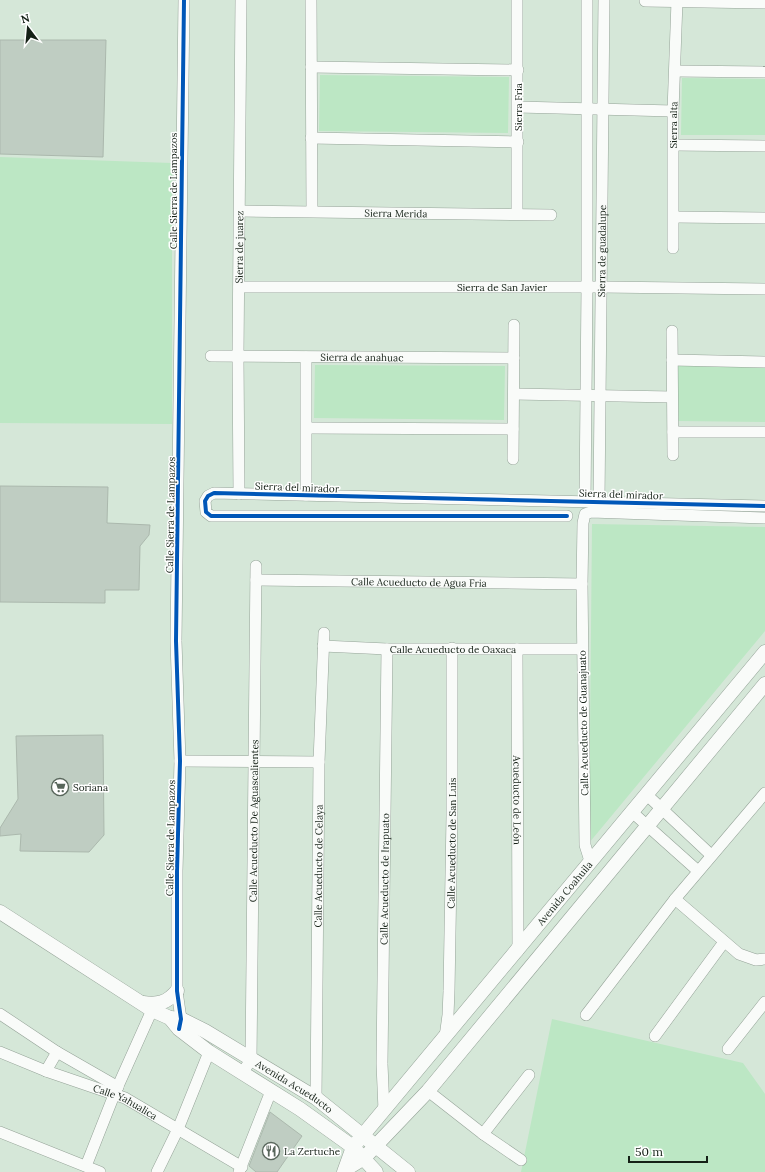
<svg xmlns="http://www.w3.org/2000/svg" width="765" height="1172" font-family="Lora,serif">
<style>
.green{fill:#bce7c4}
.building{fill:#bfcdc2;stroke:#abb8ad}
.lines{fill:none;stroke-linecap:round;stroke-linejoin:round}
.minor-casing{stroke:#95a398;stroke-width:12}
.tertiary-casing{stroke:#95a398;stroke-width:15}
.minor{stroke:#f9fbf9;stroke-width:11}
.tertiary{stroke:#f9fbf9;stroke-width:14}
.cycleway-casing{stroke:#fff;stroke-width:6}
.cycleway{stroke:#0057b8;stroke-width:4}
.labels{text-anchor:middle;stroke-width:3;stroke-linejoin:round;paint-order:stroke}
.street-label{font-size:10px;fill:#152117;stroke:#fff}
.poi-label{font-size:10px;fill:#152117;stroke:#fff;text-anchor:start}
</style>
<rect width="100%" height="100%" fill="#d5e7d8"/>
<path class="green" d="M320,75L509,77L508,133L319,131Z
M682,78L765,79V135H681Z
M0,157L172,163V424L0,423Z
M677,364L765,367V422L678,421Z
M315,365L505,366L504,420L314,418Z
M592,524L765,527V631L589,843Z
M552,1019L743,1063L765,1094V1172H521Z"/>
<path class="building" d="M0,40H106L103,157L0,154Z
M0,486L108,487L107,523L150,525L149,535L140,546L139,590H105V603L0,602Z
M103,735L104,835L89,852L20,851L21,834L0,836V828L18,799L16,736Z
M270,1112L302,1136L277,1172H256L249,1166Z"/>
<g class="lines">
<g class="minor-casing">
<g id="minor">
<path d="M311,0L312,211"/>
<path d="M517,0V214"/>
<path d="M645,1L765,3"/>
<path d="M311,67L518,70"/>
<path d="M675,71L765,72"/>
<path d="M518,107L673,111"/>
<path d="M311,138L518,142"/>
<path d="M674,145L765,146"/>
<path id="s1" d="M240,211L551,215"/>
<path d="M674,217L765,218"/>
<path id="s2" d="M673,248V111L677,1"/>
<path id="s3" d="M239,287H601L765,289"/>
<path d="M672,331L673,455"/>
<path id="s4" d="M211,356L514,358"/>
<path d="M672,360L765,362"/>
<path d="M514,394L672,397"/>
<path d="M307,428L513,429"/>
<path d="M673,432H765"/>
<path d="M513,459L514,325"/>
<path id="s5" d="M239,494L238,356L241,0"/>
<path d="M306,495V357"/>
<path d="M585,501L587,287V0"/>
<path id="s6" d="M599,501L604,0"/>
<path d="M567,516H211L206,512L205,501L208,496L214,493L765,506"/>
<path id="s7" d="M256,580L582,584"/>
<path id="s8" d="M323,646L387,649H582"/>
<path id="s9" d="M517,649L518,951"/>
<path d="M180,761L319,762"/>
<path d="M647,795L711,855"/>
<path d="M632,812L698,871"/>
<path d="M590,861L585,845L582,584L583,523L585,514L591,512L765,518"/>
<path d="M675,899L739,954L756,960L765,959"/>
<path d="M0,1014L57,1052L46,1071"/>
<path d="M586,1015L675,899L765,793"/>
<path d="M180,1027L181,1019L177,991V871L180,761L176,641L184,0"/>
<path d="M655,1036L724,942"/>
<path id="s10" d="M445,1037L448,1015L449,991L452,816V648"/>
<path d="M728,1049L765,1002"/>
<path id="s11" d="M0,1052L46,1071L125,1098L242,1167"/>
<path d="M57,1052L118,1087"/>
<path id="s12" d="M242,1073L251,1060L256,566"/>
<path d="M428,1091L483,1134L521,1160"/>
<path id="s13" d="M316,1098L319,762L324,633"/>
<path id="s14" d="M384,1110L382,1064L387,649"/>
<path d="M0,1132L100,1172"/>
<path d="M483,1134L529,1075"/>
<path d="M86,1166L114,1095L152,1010"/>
<path d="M157,1172L178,1129L209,1052"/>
<path d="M239,1172L271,1091"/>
</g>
</g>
<g class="tertiary-casing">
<g id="tertiary">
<path d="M0,912L152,1010L170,1018L179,1029L209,1052L300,1109L353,1147L376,1172"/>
<path d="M143,1003C158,1005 167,1003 177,991"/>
<path id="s15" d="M170,1018L181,1019L205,1031L316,1098L408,1172"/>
<path d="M346,1169L364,1158L428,1091L765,684"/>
<path id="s16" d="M344,1172L353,1147L765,652"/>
</g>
</g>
<use href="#minor" class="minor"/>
<use href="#tertiary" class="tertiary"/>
<g class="cycleway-casing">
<path id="cycleway" d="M567,516H211L206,512L205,501L208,496L214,493L765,506
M179,1029L181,1019L177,991V871L180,761L176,641L184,0"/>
</g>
<use href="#cycleway" class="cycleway"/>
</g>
<defs>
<g id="supermarket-ring" transform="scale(0.9)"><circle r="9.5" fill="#fff" stroke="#58665b" stroke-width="1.5"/><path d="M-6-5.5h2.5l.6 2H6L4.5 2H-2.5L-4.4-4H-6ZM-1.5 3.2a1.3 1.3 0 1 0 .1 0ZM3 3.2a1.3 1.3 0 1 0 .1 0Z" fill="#58665b"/></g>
<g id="restaurant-ring" transform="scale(0.9)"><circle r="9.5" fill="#fff" stroke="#58665b" stroke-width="1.5"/><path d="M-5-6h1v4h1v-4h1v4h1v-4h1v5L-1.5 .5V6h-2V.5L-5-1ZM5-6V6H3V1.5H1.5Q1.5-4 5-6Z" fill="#58665b"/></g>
</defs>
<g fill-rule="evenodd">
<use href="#supermarket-ring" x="60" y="787"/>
<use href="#restaurant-ring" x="271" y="1151"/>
</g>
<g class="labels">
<g class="street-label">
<text transform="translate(518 107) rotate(-90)" y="4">Sierra Fria</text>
<text dy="4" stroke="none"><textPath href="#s2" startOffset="123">Sierra alta</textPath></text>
<text transform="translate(173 191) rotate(-90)" y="4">Calle Sierra de Lampazos</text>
<text dy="4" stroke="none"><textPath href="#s1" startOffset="156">Sierra Merida</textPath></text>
<text dy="4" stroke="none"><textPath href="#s5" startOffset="247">Sierra de juarez</textPath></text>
<text dy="4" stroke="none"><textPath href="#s6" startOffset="250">Sierra de guadalupe</textPath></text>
<text dy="4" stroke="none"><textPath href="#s3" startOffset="263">Sierra de San Javier</textPath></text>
<text dy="4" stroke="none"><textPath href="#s4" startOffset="151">Sierra de anahuac</textPath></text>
<text transform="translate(297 487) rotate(2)" y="4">Sierra del mirador</text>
<text transform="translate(621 494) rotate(2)" y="4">Sierra del mirador</text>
<text transform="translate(170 515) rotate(-89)" y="4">Calle Sierra de Lampazos</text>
<text dy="4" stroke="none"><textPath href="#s7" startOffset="163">Calle Acueducto de Agua Fria</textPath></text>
<text dy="4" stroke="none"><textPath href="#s8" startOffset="130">Calle Acueducto de Oaxaca</textPath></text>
<text transform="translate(583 723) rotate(-91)" y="4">Calle Acueducto de Guanajuato</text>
<text dy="4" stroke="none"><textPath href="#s9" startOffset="151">Acueducto de León</textPath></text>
<text dy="4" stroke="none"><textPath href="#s12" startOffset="255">Calle Acueducto De Aguascalientes</textPath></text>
<text transform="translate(170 838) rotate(-89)" y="4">Calle Sierra de Lampazos</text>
<text dy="4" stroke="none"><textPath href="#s10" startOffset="194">Calle Acueducto de San Luis</textPath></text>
<text dy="4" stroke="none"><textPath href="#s13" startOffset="232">Calle Acueducto de Celaya</textPath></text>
<text dy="4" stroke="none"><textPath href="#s14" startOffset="231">Calle Acueducto de Irapuato</textPath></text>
<text dy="4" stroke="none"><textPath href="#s16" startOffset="357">Avenida Coahuila</textPath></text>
<text dy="4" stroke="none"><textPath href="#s15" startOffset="143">Avenida Acueducto</textPath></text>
<text dy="4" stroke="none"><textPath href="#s11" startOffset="135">Calle Yahualica</textPath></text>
</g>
<g class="poi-label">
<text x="73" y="791">Soriana</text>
<text x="284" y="1155">La Zertuche</text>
</g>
</g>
<g transform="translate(28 28) rotate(344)" stroke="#ffffff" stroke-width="3" paint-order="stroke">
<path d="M0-3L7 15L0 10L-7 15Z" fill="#152117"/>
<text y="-6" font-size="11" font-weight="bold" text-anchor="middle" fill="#152117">N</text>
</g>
<path d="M629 1156v6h78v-6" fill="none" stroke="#152117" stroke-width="2"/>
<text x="635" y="1156" font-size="12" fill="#152117" stroke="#ffffff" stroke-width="3" paint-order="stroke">50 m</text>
</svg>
